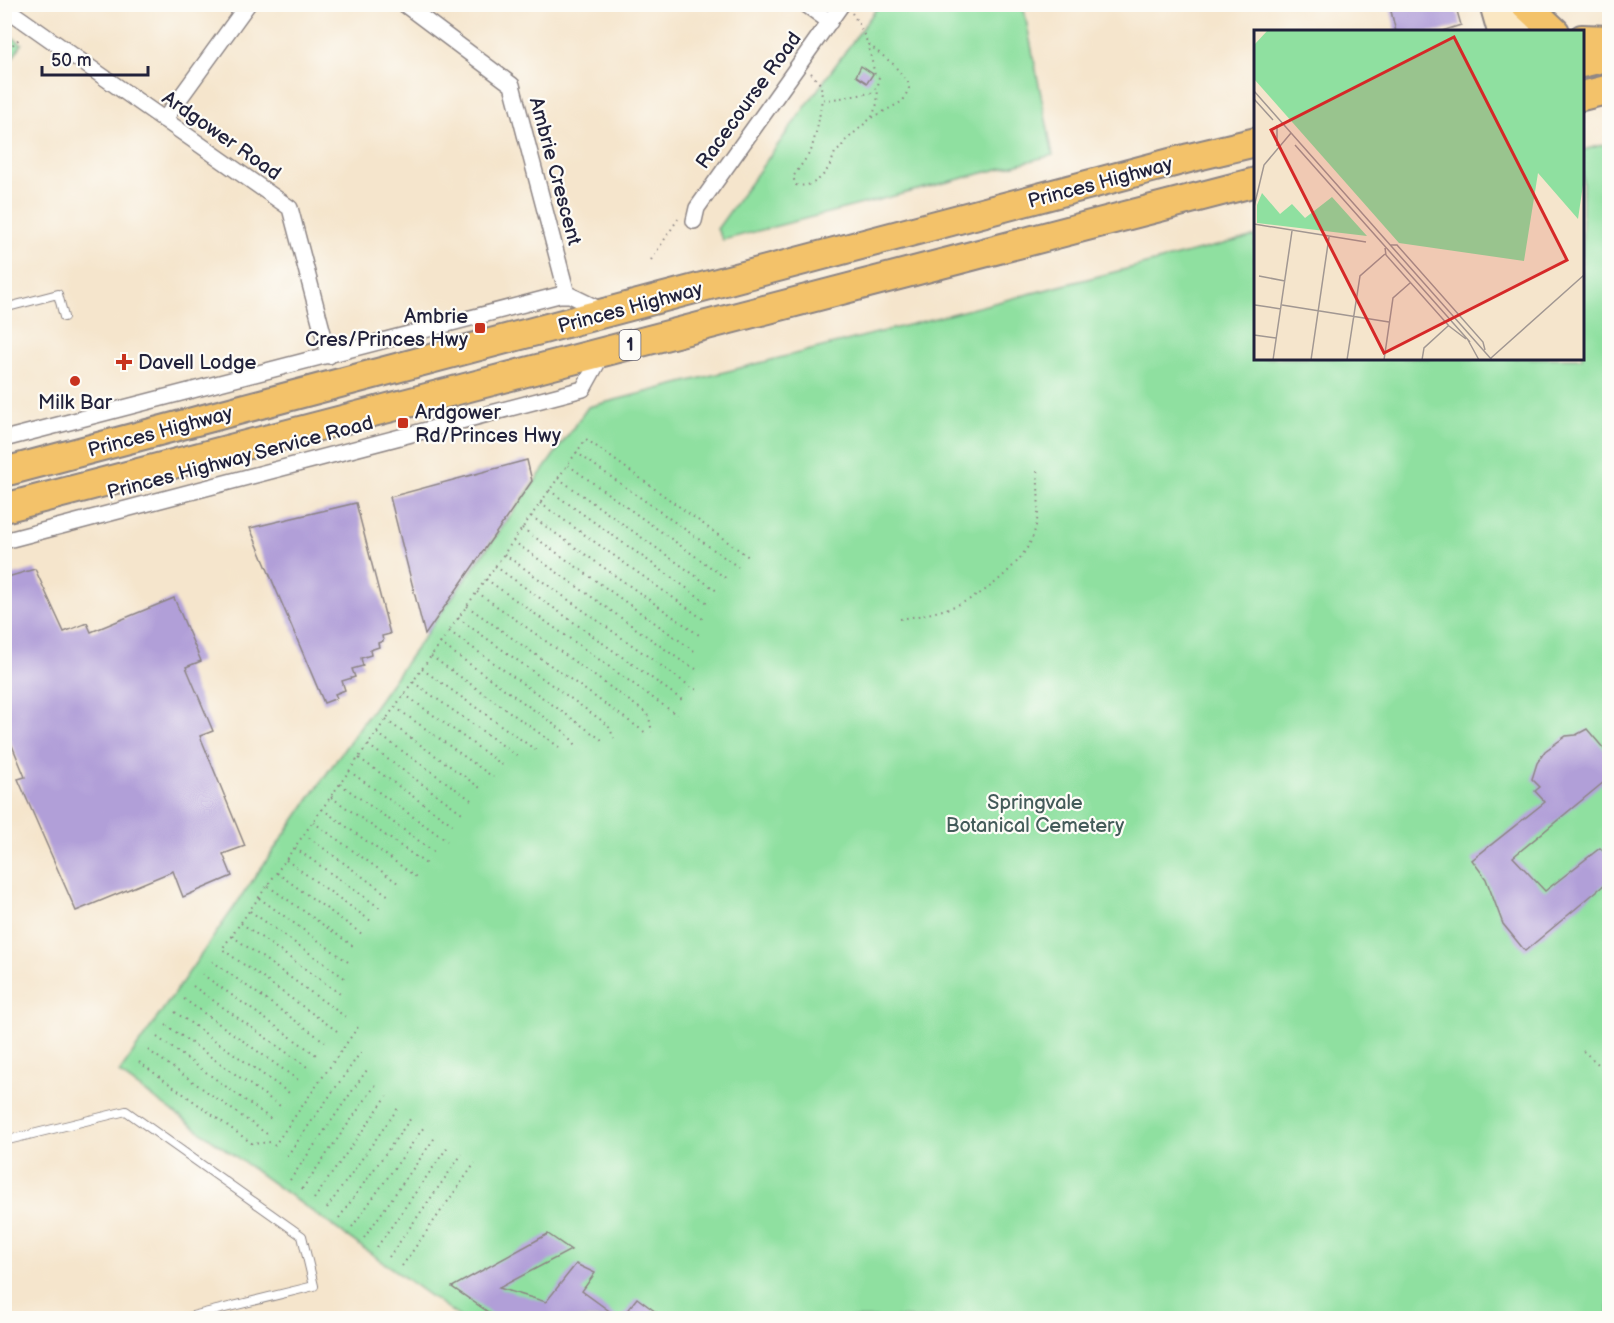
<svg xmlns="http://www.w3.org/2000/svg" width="1614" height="1323" font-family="'Balsamiq Sans',sans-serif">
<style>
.green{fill:#8fe0a0;stroke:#58816e;stroke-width:1.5}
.building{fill:#b19fd8}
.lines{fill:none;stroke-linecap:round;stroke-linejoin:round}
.lane-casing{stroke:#8c8484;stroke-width:10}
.street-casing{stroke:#8c8484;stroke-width:18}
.secondary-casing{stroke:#8c8484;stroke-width:26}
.highway-casing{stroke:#8c8484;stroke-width:32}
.path{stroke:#8c8484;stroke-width:2;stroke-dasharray:1.5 4.5;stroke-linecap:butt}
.lane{stroke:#fff;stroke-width:8}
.street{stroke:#fff;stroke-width:15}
.secondary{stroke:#fae7c3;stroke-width:22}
.highway{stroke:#f3c26a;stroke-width:28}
.poi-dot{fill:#c8321e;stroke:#fdfcf7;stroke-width:2}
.labels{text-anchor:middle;stroke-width:4.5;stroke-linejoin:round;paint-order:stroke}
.shield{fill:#fdfcf7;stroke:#646373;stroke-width:1.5}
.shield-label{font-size:18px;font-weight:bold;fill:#22223b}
.street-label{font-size:20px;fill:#22223b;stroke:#fdfcf7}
.poi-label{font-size:20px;fill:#22223b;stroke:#fdfcf7;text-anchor:start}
.park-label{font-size:20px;fill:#435b59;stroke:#fdfcf7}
.inset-road{fill:none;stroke:#a19792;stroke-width:1.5}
.view{fill:#d62828;fill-opacity:0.15;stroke:#d62828;stroke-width:3}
.inset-edge{fill:none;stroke:#22223b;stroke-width:3}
</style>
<rect width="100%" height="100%" fill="#fdfcf7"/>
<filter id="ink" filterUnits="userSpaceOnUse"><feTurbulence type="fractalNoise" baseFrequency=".0167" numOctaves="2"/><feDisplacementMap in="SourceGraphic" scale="12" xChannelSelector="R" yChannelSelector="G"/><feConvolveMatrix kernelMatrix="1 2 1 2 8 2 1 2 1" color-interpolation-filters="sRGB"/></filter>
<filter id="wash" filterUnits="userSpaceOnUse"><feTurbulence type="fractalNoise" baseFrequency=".008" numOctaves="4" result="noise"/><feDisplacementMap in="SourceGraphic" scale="24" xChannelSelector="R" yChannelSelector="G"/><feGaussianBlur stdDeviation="1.35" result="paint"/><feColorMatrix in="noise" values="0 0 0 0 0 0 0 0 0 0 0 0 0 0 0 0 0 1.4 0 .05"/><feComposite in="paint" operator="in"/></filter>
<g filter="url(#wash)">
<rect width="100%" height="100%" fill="#f5e5cc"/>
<path class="green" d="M879,5H1023L1053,155L723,240L717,229Z
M5,32L22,44L5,69Z
M1609,143V1318H461L119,1073L325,776L588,407L1255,236L1256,358H1582L1583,150Z"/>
<g id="blocks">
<path class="building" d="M1400,4H1455L1461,25L1439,32H1396L1390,7Z
M861,66L873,74L867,83L856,76Z
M527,460L532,481L425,635L390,497Z
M356,503L390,634L382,636L383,641L378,643L379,647L370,650L371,655L361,658L363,666L352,669L355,677L342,681L345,690L335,694L337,698L324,703L250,528Z
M35,569L64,632L87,623L91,632L174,598L201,661L186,667L213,731L200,736L245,846L223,854L232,876L183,897L173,871L76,911L18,779L25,777L4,726V578Z
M1587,729L1610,756V777L1513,857L1545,891L1600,848L1610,858V880L1525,951L1503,924L1486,879L1472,860L1545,802L1535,791L1540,787L1532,779L1537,763L1545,751L1566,736L1576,735Z
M548,1234L571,1250L499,1288L546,1302L576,1264L595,1273L582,1291L619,1318H497L452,1287Z
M637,1298L664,1318H621Z"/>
</g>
</g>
<g filter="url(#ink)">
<use href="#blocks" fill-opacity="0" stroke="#8c8484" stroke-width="1.5"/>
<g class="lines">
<g class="lane-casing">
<path id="lane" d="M4,308L58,294L64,317
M4,1141L126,1111L302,1236L314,1286L184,1318"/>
</g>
<g class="street-casing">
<path id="street" d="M404,4L512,85L567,294
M805,4L830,22
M4,7L290,208L329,356
M164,120L248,4
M694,221L697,208L842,4
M4,439L559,295H570L603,311
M4,541L583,389L604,351"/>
</g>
<g class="secondary-casing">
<path id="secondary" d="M1491,4L1499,32
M1512,4L1520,32"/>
</g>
<g class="highway-casing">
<path id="highway" d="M1525,4L1555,32
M1582,39L1610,40
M1582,63L1610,56
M1582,96L1610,89
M4,472L1189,158L1256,142
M4,508L1256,182"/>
</g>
<path class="path" d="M852,13L860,26L868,44L893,64L908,82L909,88L903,101L870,119L845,141L840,149L835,152C830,170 817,189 796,185L793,177L811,151L818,125L822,99L828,100L871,93L878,86L879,78L875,75L868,44
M4,53L19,39
M811,73L821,85L822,99
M872,117L877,104L878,88
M651,260L678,219
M576,452L738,567
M568,465L727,579
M558,478L717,591
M549,490L709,604
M540,503L703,619
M531,516L699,635
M522,528L697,653
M513,541L683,662L698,670
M504,554L691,687L700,691
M495,566L685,702
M486,579L677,715
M477,592L645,712L649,717L652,732
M467,606L646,733
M458,618L608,725L614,738
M900,619C946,612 978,602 1011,568C1021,558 1030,546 1034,533C1041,512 1038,490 1037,468
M449,631L602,740
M440,643L566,733L576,745
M431,656L559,747
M422,669L537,751
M413,682L519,757
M404,694L504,766
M395,707L493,777
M386,720L483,790
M377,733L474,802
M368,745L465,815
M359,758L456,827
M349,771L447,841
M340,784L437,854
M331,797L429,866
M322,809L419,879
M313,822L398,883
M304,834L389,896
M295,848L380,908
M286,860L371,921
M277,873L362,934
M268,886L356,948
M259,898L351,964
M250,911L346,979
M241,923L343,996
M232,936L347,1018
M212,961L328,1044
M202,974L319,1057
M193,986L310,1069
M184,999L301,1082
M175,1012L292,1095
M166,1025L283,1108
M337,1031L222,949L586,439L750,558
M157,1037L274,1121
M148,1050L267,1134
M1583,1051L1610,1074
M139,1062L253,1144L270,1142
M274,1146L358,1027
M287,1156L363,1049
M290,1180L369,1067
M302,1189L377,1083
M314,1199L387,1096
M327,1208L398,1108
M339,1218L411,1118
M352,1227L424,1127
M364,1238L436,1136
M377,1247L449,1145
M389,1257L462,1154
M402,1266L475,1163"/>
<use href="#lane" class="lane"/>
<use href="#street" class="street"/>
<use href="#secondary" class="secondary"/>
<use href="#highway" class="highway"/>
</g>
</g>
<g class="poi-dot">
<rect x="474" y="322" width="12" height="12" rx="3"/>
<path d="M121 353h6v6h6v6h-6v6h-6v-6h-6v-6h6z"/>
<circle cx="75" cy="381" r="6"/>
<rect x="397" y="417" width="12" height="12" rx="3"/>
</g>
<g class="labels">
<rect class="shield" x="619.5" y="330" width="21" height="30" rx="4.5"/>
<g class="shield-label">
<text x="630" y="351">1</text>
</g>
<g class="street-label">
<text transform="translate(748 100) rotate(-54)" y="7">Racecourse Road</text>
<text transform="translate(222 135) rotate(35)" y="7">Ardgower Road</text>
<text transform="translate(556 171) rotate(75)" y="7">Ambrie Crescent</text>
<text transform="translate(1100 182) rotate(-15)" y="7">Princes Highway</text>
<text transform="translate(630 307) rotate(-15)" y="7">Princes Highway</text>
<text transform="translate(160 431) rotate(-15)" y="7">Princes Highway</text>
<text transform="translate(240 457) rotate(-15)" y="7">Princes Highway Service Road</text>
</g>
<g class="poi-label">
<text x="468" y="323" text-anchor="end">Ambrie<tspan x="468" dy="23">Cres/Princes Hwy</tspan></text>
<text x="138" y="369">Davell Lodge</text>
<text x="75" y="409" text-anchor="middle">Milk Bar</text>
<text x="415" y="419">Ardgower<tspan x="415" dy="23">Rd/Princes Hwy</tspan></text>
</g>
<g class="park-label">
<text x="1035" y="809">Springvale<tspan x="1035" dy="23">Botanical Cemetery</tspan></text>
</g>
</g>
<g transform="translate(1254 30)">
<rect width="330" height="330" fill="#f5e5cc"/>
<path d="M14,0H330V148L324,189L284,143L270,231L145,213L0,49V15ZM8,163L26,184L38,174L51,188L78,167L113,206L3,193V175Z" fill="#8fe0a0"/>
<path class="inset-road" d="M0,61L238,330M0,69L19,90M41,115L216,312M23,116V95M0,177L10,135L37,103M0,194L112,212M136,215H143L229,312L231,320M131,218L132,225L195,296L212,309M5,246L31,251M1,275L27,279M28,275L135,292M0,305L22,308M214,310L225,330M237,328L330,245M19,330L38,201M57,330L75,207M93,330L106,246L131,224M130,330L139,268L156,253M168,330L170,318L194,296"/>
<path class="view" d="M200,7L313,230L130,323L17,100Z"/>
<rect width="330" height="330" class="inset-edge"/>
</g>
<rect width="1614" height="1323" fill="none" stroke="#fdfcf7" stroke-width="24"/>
<path d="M42 66v9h106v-9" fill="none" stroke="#22223b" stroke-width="3"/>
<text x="51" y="66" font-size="18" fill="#22223b" stroke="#fdfcf7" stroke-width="4.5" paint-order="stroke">50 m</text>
</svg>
